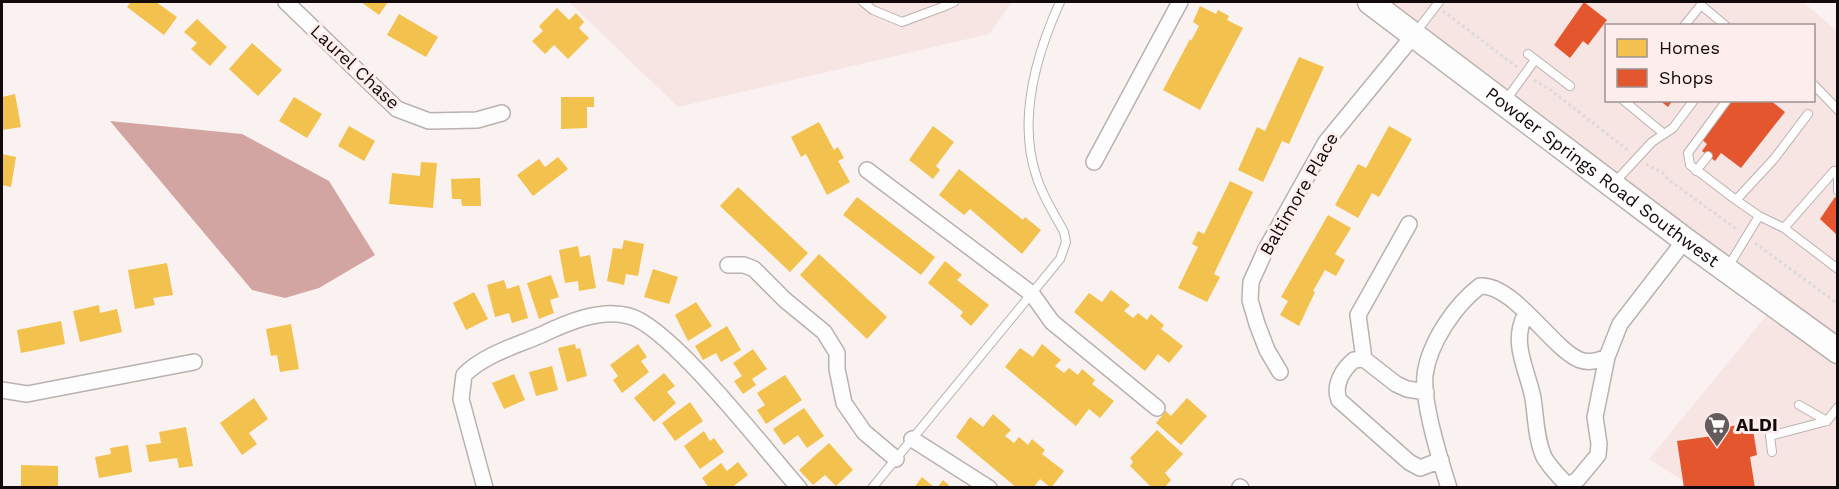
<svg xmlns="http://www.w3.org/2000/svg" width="1839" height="489" font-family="'Work Sans',sans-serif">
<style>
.built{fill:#f7e5e3;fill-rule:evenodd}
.water{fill:#d3a5a2}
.homes{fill:#f2c14e}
.shops{fill:#e4572e}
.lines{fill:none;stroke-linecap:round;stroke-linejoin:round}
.lane-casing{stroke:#b9b1b0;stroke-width:10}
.street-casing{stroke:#b9b1b0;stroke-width:18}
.primary-casing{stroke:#b9b1b0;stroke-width:27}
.path{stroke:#dcdada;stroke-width:3;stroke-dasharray:3 3;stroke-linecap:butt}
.lane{stroke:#fefdfd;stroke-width:8}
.street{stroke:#fefdfd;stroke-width:15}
.primary{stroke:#fefdfd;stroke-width:24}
.labels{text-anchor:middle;stroke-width:6;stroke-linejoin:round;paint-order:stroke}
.street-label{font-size:18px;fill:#130b0b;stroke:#fdeeed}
.poi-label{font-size:18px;font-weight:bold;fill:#130b0b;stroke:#fdeeed;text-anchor:start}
</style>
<rect width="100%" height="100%" fill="#faf2f0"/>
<path class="built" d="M569,2H1012L989,34L678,107Z
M1390,2H1803L1837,31V487H1693L1649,459L1780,299ZM1606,26H1814V100H1606Z"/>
<path class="water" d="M110,121L242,134L329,181L375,255L319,288L285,298L252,290Z"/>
<path class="homes" d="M131,2H156L177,17L164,35L127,7Z
M361,2H388L379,15Z
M1200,6L1216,14L1218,10L1229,16L1227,20L1243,28L1200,110L1163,90L1190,39L1191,41L1199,26L1193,22Z
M557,8L569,20L576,13L584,22L579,28L589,38L568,59L554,45L545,54L532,41L543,31L539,26Z
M399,14L438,37L426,57L387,35Z
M197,19L227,47L210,66L191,49L197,43L184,32Z
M252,43L282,70L258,96L229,69Z
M1299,57L1324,67L1289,144L1282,141L1263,182L1238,170L1257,127L1265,131Z
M15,94L21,127L2,130V97Z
M294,97L322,114L307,138L279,121Z
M561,97H594V107H587V128L561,129Z
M819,122L834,150L838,147L844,158L838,161L850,182L827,195L806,154L801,157L791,137Z
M349,126L375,141L364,161L338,146Z
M933,126L954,142L936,166L940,170L933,179L909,160Z
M1389,126L1412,139L1379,197L1372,193L1358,218L1335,205L1358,164L1366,168Z
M2,154L16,157L11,187L2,185Z
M558,157L568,169L533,196L517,175L539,159L545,167Z
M421,162L437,163L433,208L389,204L392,173L420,176Z
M959,169L1023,220L1025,217L1041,230L1022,254L970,209L964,215L939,195Z
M480,178L481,206H462L461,199H452L451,179Z
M1230,181L1253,192L1214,274L1220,277L1207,302L1178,288L1198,247L1192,244L1198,231L1204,234Z
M738,187L808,253L790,272L720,206Z
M857,197L935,257L921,275L843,215Z
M1328,215L1351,228L1335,254L1345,260L1336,276L1325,270L1313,291L1315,292L1299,326L1280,315L1288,301L1281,297Z
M624,240L644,244L638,276L626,274L624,285L607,281L613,248L622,249Z
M578,246L580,257L590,255L596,288L579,291L578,281L565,283L559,250Z
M819,254L887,317L867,339L800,275Z
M945,261L962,275L957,280L989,305L971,326L960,316L963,312L928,283Z
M167,263L173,295L153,298L155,305L135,309L128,270Z
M653,269L678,277L669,304L644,297Z
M551,275L559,297L550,300L554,313L539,319L527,283Z
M504,280L507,289L519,285L528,318L512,323L509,313L495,317L487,285Z
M1111,290L1130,305L1124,311L1133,318L1138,313L1147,320L1151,314L1164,325L1161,329L1183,346L1169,363L1158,354L1145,371L1074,312L1089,293L1102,302Z
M474,292L488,319L466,330L453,303Z
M696,302L712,326L688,341L675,315Z
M99,305L100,313L117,309L122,332L80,342L73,311Z
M61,321L65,344L21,353L17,330Z
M291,324L299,369L280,372L277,355L271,356L266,329Z
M727,326L741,350L721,362L716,353L703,360L695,346Z
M575,344L576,349L580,348L587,376L567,382L558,348Z
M638,344L647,357L641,361L649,372L622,393L613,380L618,376L610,365Z
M1042,344L1061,360L1055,366L1064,373L1069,368L1078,375L1082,369L1095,380L1092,384L1114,401L1100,418L1089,409L1076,426L1005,367L1020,348L1033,357Z
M753,349L767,369L752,379L756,385L743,394L734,381L742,376L733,363Z
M552,366L558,390L536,396L529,372Z
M664,373L675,386L667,392L676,403L654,422L634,398Z
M514,374L525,400L504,409L492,383Z
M785,375L802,400L766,424L757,410L765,405L757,393Z
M254,398L268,419L249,433L257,444L242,455L220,423Z
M1187,398L1207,416L1181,445L1156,423L1166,411L1171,416Z
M690,402L703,421L675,441L662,423Z
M804,408L824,436L807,448L798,435L784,445L773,429Z
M993,414L1011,430L1005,436L1014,443L1019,437L1028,445L1032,439L1045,450L1042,454L1064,471L1051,488L1040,479L1033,488H1017L956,437L970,417L983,427Z
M186,427L193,466L179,468L177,458L149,462L146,445L161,443L159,432Z
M1157,430L1183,454L1165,473L1171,480L1164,488H1152L1130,466L1133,462L1130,458Z
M704,431L710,441L714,438L724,452L700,469L684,446Z
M829,443L853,470L836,486L825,475L813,485L799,470Z
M128,445L132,472L99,478L95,457L111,454L110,448Z
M738,462L748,475L731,488H709L702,478L721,463L727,471Z
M21,465L58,466V488H21Z
M922,477L935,488H914Z
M943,480L952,488H937Z"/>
<path class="shops" d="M1584,2L1607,20L1588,45L1583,41L1570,58L1554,45Z
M1659,100H1673L1668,107Z
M1729,100H1770L1785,112L1741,168L1721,153L1715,161L1702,151L1707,144L1700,138Z
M1835,197L1838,199L1836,234L1820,219Z
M1752,423L1757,455L1750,457L1755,488H1684L1677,441L1720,435L1719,428Z"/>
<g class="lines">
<g class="lane-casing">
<path id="lane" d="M863,2L873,10L902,22L945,6V2
M945,6L954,2
M1684,26L1701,5L1726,26
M1416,32L1439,2
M1528,54L1570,86
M1814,85L1838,110
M1506,100L1535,60
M1623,100L1663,133
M1727,100L1688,153L1690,165L1736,200
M1696,171L1708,156
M1838,178V191
M1615,182L1652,142L1673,128L1694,100
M1759,216L1736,200L1774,159L1808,114
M1784,228L1834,171L1838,174
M1728,267L1759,216L1784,228L1838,269
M1799,405L1827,421
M1772,452L1770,436L1827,421L1838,407
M872,488L1060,259L1066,242L1064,232C1055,215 1043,197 1037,178C1017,121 1036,55 1060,2"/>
</g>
<g class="street-casing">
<path id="street" d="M286,2L397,109L429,121L477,120L502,113
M1094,162L1180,2
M867,170L1032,294L1052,322L1157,408
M1409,224L1358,315L1364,359L1396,384L1407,389L1426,392
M728,265H744L754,269L785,300L824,332L837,353V369L844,403L864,432L896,459
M1526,313C1510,343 1527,368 1533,398C1536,418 1536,439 1544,457C1550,468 1560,477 1568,486
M1364,359L1354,360C1343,369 1333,385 1339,400L1409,462L1420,468L1441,460
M1280,372L1267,350L1257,324L1250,300L1251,282L1265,251L1326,142L1414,35
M2,390L27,394L194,362
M912,439L989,488
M1240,487L1241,488
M485,488L461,399L464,375C484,355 515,346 541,335C566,323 600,308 629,316C670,326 766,451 799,488
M1449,488C1440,460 1422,403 1425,375C1429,343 1455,305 1480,286C1513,283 1553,350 1580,360C1589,363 1598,361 1607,357L1620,324L1685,240
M1566,488L1578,479L1598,455L1599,444L1595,417L1607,357"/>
</g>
<g class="primary-casing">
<g id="primary">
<path id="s1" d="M1370,2L1685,240L1838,351"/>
</g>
</g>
<path class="path" d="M1443,11L1517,67
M1534,80L1548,88L1629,151
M1646,164L1663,173L1670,181L1738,230
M1755,243L1838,304"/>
<use href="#lane" class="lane"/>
<use href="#street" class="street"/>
<use href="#primary" class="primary"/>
</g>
<defs>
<g id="supermarket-pin" transform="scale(1.35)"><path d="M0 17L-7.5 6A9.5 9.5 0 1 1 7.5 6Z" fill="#645c5b" stroke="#fdeeed"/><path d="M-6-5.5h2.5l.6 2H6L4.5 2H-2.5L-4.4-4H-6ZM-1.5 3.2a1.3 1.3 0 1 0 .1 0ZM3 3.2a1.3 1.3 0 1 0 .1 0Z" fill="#fff"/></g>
</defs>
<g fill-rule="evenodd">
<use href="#supermarket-pin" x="1717" y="425"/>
</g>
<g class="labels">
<g class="street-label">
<text transform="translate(355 67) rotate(43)" y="6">Laurel Chase</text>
<text dy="6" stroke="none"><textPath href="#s1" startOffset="291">Powder Springs Road Southwest</textPath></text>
<text transform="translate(1299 194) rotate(-60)" y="6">Baltimore Place</text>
</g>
<g class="poi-label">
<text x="1736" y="431">ALDI</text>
</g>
</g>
<rect width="1839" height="489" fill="none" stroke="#130b0b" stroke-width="6"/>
<rect x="1605" y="24" width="210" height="78" fill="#fdeeed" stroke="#9f9393" stroke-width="1.5"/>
<rect x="1617" y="39" width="30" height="18" fill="#f2c14e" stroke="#9f9393" stroke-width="1.5"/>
<text x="1659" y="54" font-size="18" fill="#130b0b">Homes</text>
<rect x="1617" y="69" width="30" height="18" fill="#e4572e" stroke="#9f9393" stroke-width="1.5"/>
<text x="1659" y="84" font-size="18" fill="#130b0b">Shops</text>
</svg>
